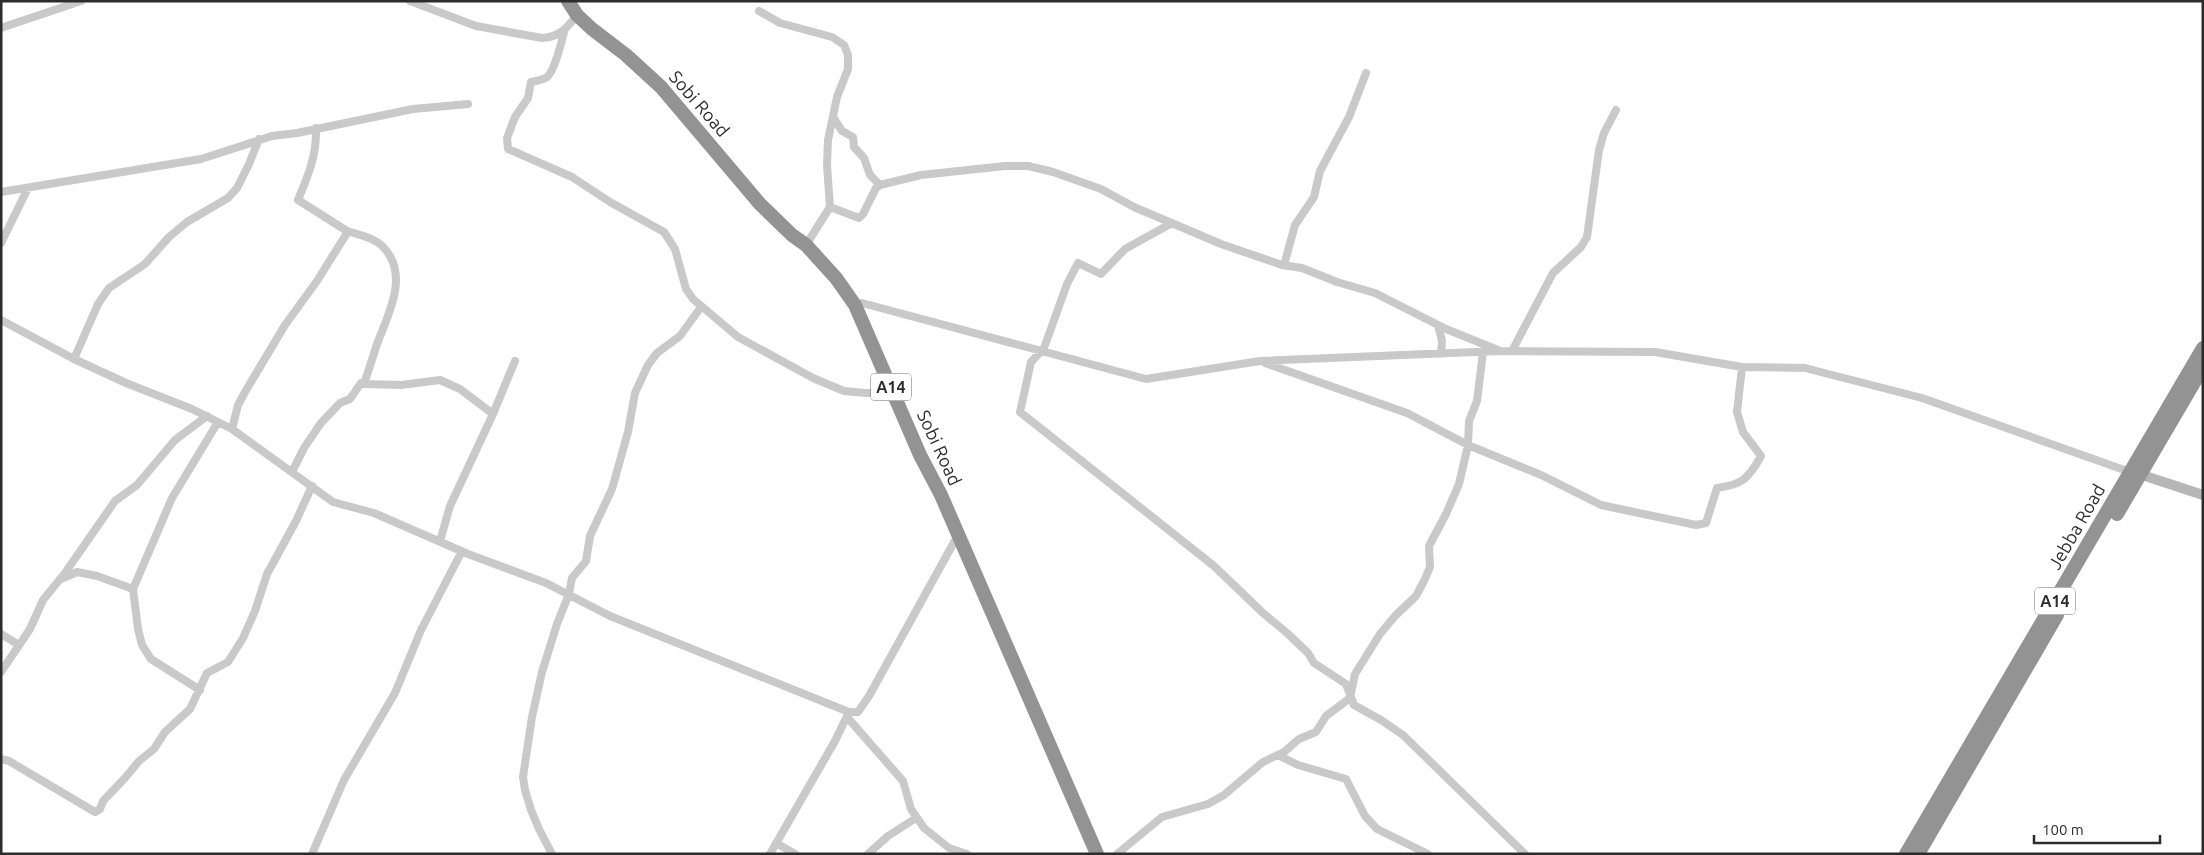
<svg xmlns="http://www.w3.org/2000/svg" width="2204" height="855" font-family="Ubuntu,sans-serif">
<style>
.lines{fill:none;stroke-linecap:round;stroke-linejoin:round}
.street{stroke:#c9c9c9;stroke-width:8}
.secondary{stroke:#b6b6b6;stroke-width:10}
.highway{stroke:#939393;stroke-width:14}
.labels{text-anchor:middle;stroke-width:5;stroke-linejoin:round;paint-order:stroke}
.shield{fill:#fff;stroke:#6b6b6b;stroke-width:1}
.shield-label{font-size:16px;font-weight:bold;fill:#2c2c2c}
.street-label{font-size:18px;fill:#2c2c2c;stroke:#fff}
</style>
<rect width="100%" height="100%" fill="#fff"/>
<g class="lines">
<path class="street" d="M410,1L476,26L542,38C560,37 567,28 577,15
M759,11L780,23L832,37L844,45L848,55V69L837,97L828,140L827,165L830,207
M1,28L81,1
M564,32C562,41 554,72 547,77C543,80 536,81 531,82L528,98L515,117L507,138L508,149L572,177L610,202L664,232L675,249L686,289L693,299L738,337L813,378L844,391L866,393H894
M833,117L842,131L853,137L854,147L864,158L870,175L880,185
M1,192L201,159L272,136L297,133L413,109L468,104
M1172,223L1125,249L1101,274L1078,263L1067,284L1044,348L1031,362L1020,412L1214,566L1263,613L1287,633L1308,653L1314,663L1346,684L1354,705L1381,720L1403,735L1525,854
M1,243L28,188
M806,245L830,207L859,218L863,214L876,188L880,185L921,175L1005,166H1028L1053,172L1101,189L1134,207L1221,244L1282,265L1302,268L1337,282L1375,293L1446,329L1498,350
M1288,266L1284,265L1295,225L1314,197L1320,171L1349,117L1366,73
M855,305L862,303L1146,379L1260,361L1499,351L1655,352L1742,367L1805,368L1922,398L2130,472
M1,320L74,359L126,383L192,409L232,429L333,502L374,513L468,554L546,583L610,616L849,712H858L869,696L958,535
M1438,325L1442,341L1441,354
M1512,351L1553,273L1581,247L1587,237L1599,150L1604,133L1616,110
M74,359L98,304L109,288L145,264L169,237L187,222L228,198L237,188L249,164L259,139
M1265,363L1407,413L1468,445L1541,475L1601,505L1696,525L1706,523L1717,488C1742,485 1749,478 1761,456L1743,432L1737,412L1742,367
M364,384L401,385L440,380L460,389L493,414
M232,429L238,405L245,392L285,325L317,281L347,233V231L298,200C308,176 317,155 316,128
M292,472L304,448L321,423L340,403L350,399L361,383L364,384C368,372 372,360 376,347C386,318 410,278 385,249C376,238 360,235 347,231
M440,541L450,506L493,414L515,361
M61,579L77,572L97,576L133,589
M1,634L19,645
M1,672L30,629L43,600L65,573L115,501L137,485L175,440L207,416
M200,690L151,659L142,645L138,629L133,589L172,498L218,422
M847,717L903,781L911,809L924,828L949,848L967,854
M1278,755L1298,765L1346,779L1365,816L1377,829L1428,854
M1,759L9,761L95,812L100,809L103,801L125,778L139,761L154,749L165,732L190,709L207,673L228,662L243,638L255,611L267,574L296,521L312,486
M776,843L795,854
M312,854L344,780L395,693L421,630L462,551
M552,854L539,829L531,810L525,790L523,777L532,717L542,672L557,624L569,594L572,578L586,561L590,536L612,489L628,432L635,393L648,365L657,353L680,336L701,307
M770,854L835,741L848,714
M868,854L888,836L916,818
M1117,854L1162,817L1208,804L1224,795L1263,762L1284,752L1299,739L1316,732L1326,716L1350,698L1355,674L1380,634L1395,616L1416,596L1424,581L1430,567L1429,546L1446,514L1459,484L1468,445L1469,421L1477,401L1483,352"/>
<path class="secondary" d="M2136,473L2203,495"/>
<path class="highway" d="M568,1L577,15L592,29L626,55L661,87L760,204L792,235L806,245L836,278L855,305L920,455L941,495L1097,854
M2117,514L2203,367
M1906,854L2203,348
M1918,854L2057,615"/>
</g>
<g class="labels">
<g class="shield">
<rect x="871" y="373.5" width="40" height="27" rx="4"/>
<rect x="2035" y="587.5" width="40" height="27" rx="4"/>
</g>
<g class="shield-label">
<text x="891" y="393">A14</text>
<text x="2055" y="607">A14</text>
</g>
<g class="street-label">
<text transform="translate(699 104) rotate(49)" y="6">Sobi Road</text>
<text transform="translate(939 448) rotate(65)" y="6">Sobi Road</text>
<text transform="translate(2077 527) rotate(-60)" y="6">Jebba Road</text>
</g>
</g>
<rect width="2204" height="855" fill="none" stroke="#2c2c2c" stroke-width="5"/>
<path d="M2034 835v8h126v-8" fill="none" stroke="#2c2c2c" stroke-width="2.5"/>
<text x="2042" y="835" font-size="15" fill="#2c2c2c" stroke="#ffffff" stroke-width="4" paint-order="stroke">100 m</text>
</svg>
